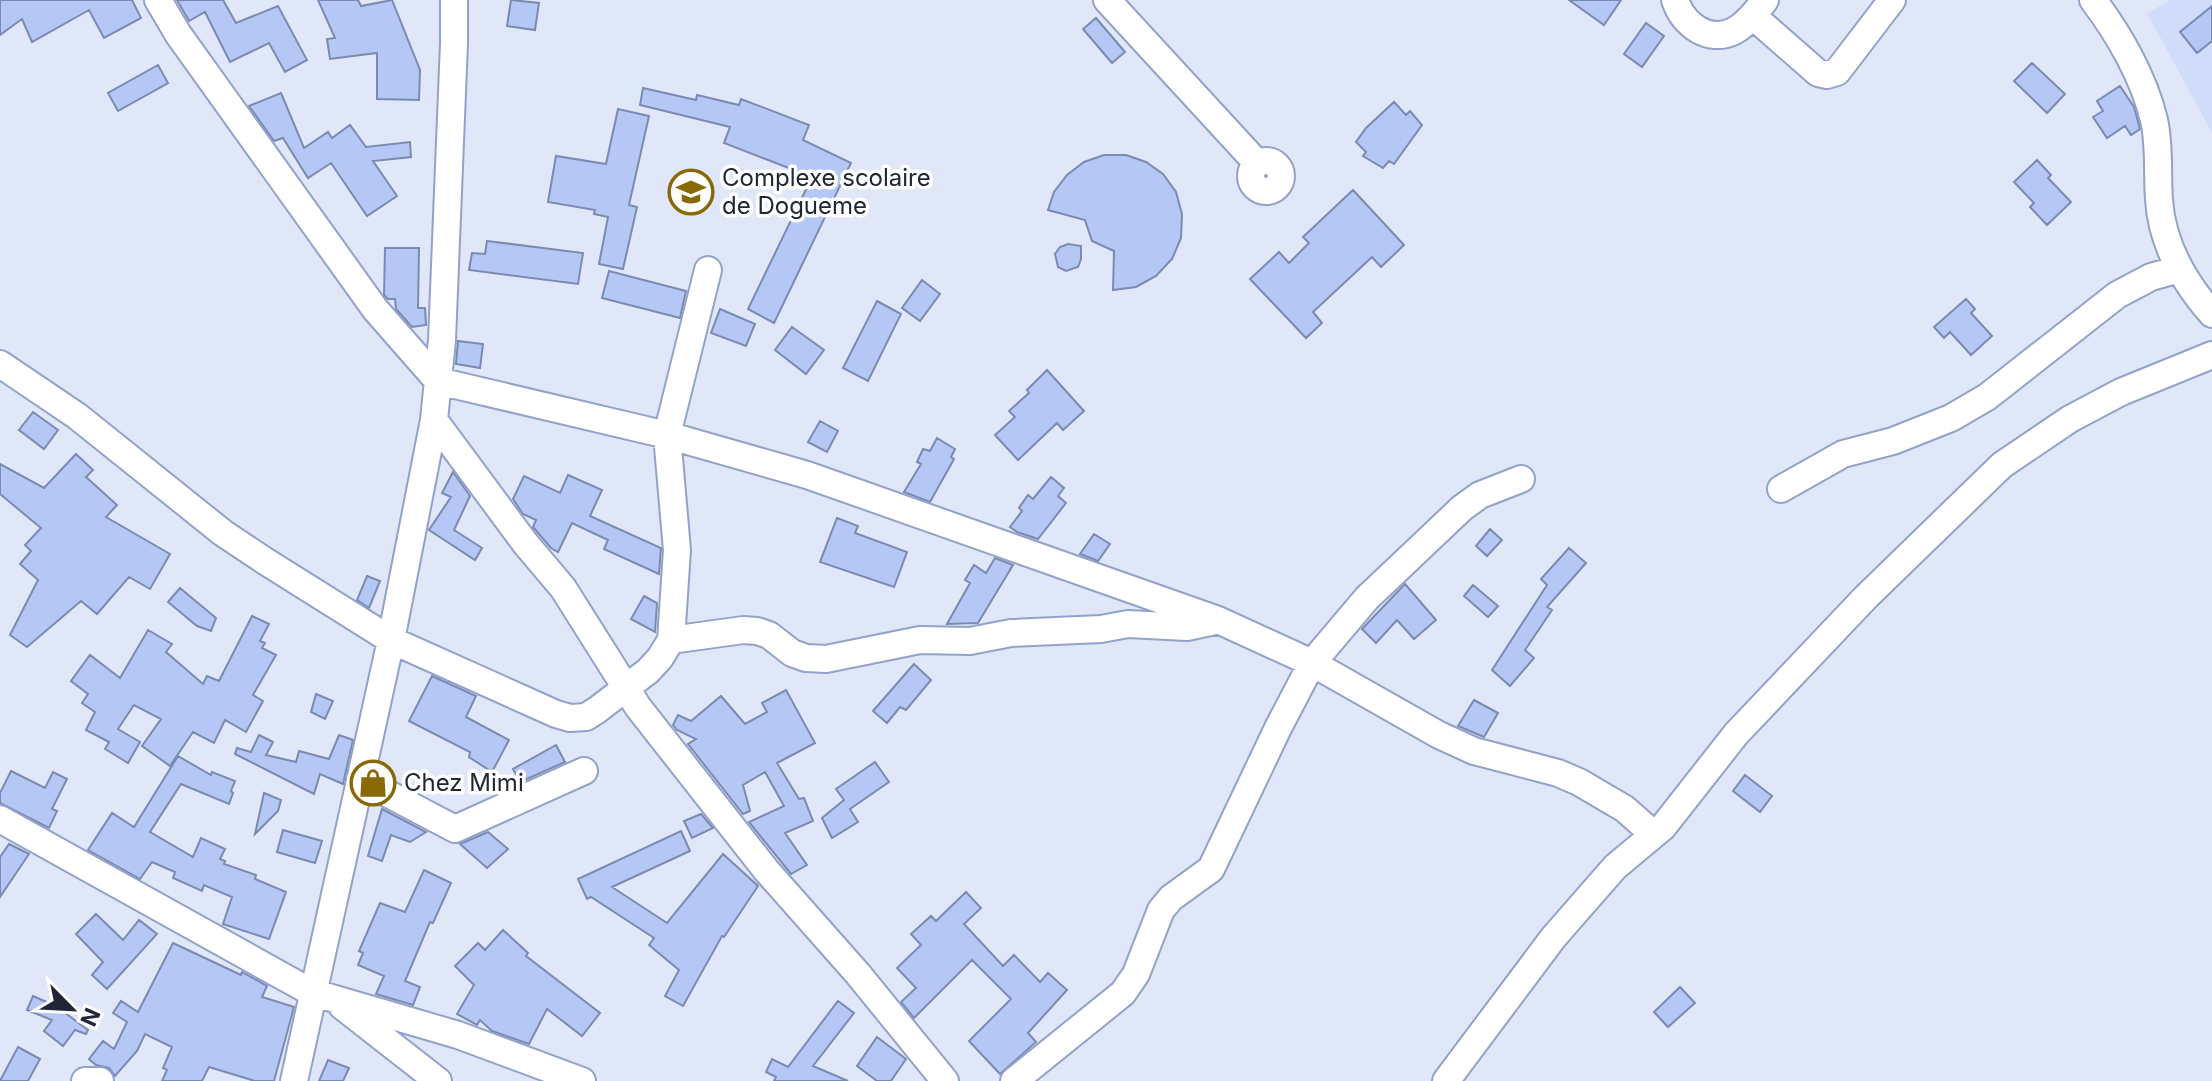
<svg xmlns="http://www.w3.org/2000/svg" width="2212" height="1081" font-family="Inter,sans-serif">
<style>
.built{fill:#d0dcf9}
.building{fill:#b5c7f5;stroke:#7b8ab1;stroke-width:2}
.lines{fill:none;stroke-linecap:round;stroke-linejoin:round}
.minor-casing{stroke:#92a2c9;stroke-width:30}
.minor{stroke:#fff;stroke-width:26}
.labels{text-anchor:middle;stroke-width:7;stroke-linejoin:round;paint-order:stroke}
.poi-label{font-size:24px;fill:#202635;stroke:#fff;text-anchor:start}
</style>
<rect width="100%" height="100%" fill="#e0e7f8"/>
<path class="built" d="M2171,0H2212V133L2147,13Z"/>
<path class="building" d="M0,0H132L141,18L104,38L89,10L32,42L22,19L0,35Z
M177,0H223L236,23L278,6L307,60L285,72L269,43L230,62L205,12L189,21Z
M318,0H358L361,6L392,0L420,70L419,100L377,99V53L330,59L327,39L335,38Z
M511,0L539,3L535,30L507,26Z
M1569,0H1621L1604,25Z
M2212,6V41L2197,53L2180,32Z
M1096,18L1125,52L1112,63L1083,29Z
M1646,23L1664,36L1642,67L1624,54Z
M2032,63L2065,94L2047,113L2014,81Z
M158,65L168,83L118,111L108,93Z
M2120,86L2134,107L2140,129L2131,135L2125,126L2107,138L2093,117L2103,111L2097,101Z
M643,88L696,100L697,95L739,105L741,99L809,125L803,140L851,163L774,323L748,309L812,177L724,143L730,127L640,105Z
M281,93L304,148L328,132L332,138L350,125L366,147L410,142L411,157L373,161L397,196L367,216L331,163L308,178L283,138L274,141L249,106Z
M1394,102L1406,115L1410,111L1422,125L1394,164L1389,161L1383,168L1363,156L1366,152L1356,142L1366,128Z
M618,109L649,116L629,205L637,207L623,269L599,264L608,217L594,214L595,210L548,202L556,156L606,164Z
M1104,155H1126L1146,162L1163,174L1176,192L1182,214L1181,238L1172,259L1156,276L1136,287L1113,290L1114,251L1092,241L1085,220L1048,210L1054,192L1067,175L1084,162Z
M2037,160L2051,175L2048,178L2071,202L2047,225L2030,207L2034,203L2014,182Z
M1353,190L1404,245L1381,267L1372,257L1313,312L1322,323L1306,338L1250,279L1279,252L1289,263L1309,243L1303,237Z
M487,241L583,253L578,284L469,270L472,253L485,254Z
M1068,244L1081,246V259L1078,267L1066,271L1058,267L1055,254L1060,247Z
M385,248H419L418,308H425L426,325L412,327L396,309L395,299H388L384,295Z
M609,271L686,291L680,318L602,298Z
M922,280L940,294L920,321L902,308Z
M1966,299L1975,309L1971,313L1992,336L1971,355L1950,332L1944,338L1934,327Z
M877,301L901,314L868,381L843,368Z
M720,309L755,324L746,346L711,333Z
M792,327L824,350L806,374L775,350Z
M458,341L483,344L480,368L456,364Z
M1047,370L1084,411L1063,430L1057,423L1018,460L995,435L1015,417L1009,411L1029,393L1027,390Z
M33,412L58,430L44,449L19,430Z
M820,421L838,431L827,452L808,442Z
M937,438L955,449L951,457L954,459L930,502L904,492L921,464L917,462L923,449L930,451Z
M76,454L93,470L86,477L117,505L106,517L170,554L150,589L129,577L97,614L81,601L27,647L10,635L38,580L20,564L31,551L25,545L41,528L0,494V464L44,488Z
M453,472L470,496L454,530L482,548L475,560L429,530L451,497L442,493Z
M568,475L602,490L590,516L661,548L659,574L604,549L608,540L572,523L558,552L551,548L533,527L536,520L523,514L513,499L524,476L560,493Z
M1051,477L1064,488L1058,496L1066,503L1038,539L1017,532L1010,527L1022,511L1019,508L1028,495L1033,499Z
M837,518L858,526L855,533L907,552L894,587L820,562Z
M1490,529L1502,540L1487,556L1476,546Z
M1094,534L1110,544L1098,561L1080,554Z
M1569,548L1586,563L1547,607L1552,610L1525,650L1534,658L1510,686L1492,670L1547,585L1541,579Z
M995,558L1013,565L978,623L947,624L970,583L965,580L974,565L986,573Z
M367,576L380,581L369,608L357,600Z
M1405,584L1436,620L1414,639L1397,620L1376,643L1362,629Z
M1473,585L1498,606L1488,617L1464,596Z
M180,588L216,618L211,631L197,626L168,602Z
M644,596L657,603L655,632L631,619Z
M252,616L269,624L260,641L265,643L262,648L276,655L253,695L263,701L246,732L225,720L214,743L193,732L170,766L142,746L161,719L134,705L118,729L140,742L128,763L105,749L109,742L86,730L95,712L82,703L88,694L71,681L90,655L120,678L148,630L172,644L166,652L203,684L207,676L219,681Z
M914,664L931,680L906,710L900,707L887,723L873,711Z
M432,676L476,696L466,717L509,740L492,772L469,757L470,752L409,721Z
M786,690L815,743L777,763L799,799L804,798L813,821L785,833L807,865L791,874L749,822L784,806L765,772L743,785L750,811L743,814L688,744L696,739L677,730L673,725L678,715L691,721L721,696L745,724L767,712L762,703Z
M316,694L333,701L325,719L311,712Z
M1474,700L1498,713L1484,737L1458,726Z
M259,735L273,742L266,755L296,762L299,751L329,759L339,735L353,740L343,784L320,774L314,794L235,754L237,748L251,752Z
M556,745L565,762L520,782L513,769Z
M178,756L211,775L212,772L235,781L231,791L233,793L229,804L181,784L150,832L193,857L201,838L225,849L220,859L225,861L224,864L256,875L255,879L286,892L269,939L223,924L232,897L204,885L202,891L173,878L175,872L152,862L140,879L88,850L112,813L134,827Z
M875,762L889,782L850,809L858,822L832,838L822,818L844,800L836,789Z
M11,771L45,788L53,772L67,779L52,809L57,811L49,828L0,803V793Z
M1745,775L1772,796L1760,812L1733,791Z
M264,793L281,800L278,811L255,834Z
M382,809L426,832L410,842L391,835L382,861L368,856Z
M701,814L713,828L692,838L684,821Z
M283,830L322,841L315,863L277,852Z
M681,831L690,851L612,887L667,923L723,854L758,886L724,937L722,936L683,1006L665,996L679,970L649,945L654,938L591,897L587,899L578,879Z
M488,832L508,849L487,868L460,844Z
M9,844L29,854L0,897V857Z
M424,870L451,883L433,923L430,922L405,981L420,987L413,1005L376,994L384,976L358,965L363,953L359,951L380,903L405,912Z
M966,892L981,908L964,924L1003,966L1014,955L1040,982L1048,973L1067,990L1028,1033L1036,1042L1000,1074L969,1041L1011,999L972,960L914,1018L901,1002L916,988L897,968L921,945L911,934L931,916L936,921Z
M96,914L123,940L139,920L157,934L107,989L92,975L103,962L76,934Z
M503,930L528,953L526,956L600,1013L582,1036L547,1009L529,1044L492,1031L480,1020L477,1025L457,1014L474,985L455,966L478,943L485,950Z
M173,943L241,975L242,972L267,986L262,997L294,1007L274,1081H255L209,1067L202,1081H162L167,1070L163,1068L172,1047L145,1034L137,1051L115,1076L109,1068L96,1065L89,1059L103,1041L114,1049L127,1022L113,1013L121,1001L138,1012Z
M1680,987L1695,1003L1668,1027L1654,1012Z
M33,996L56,1006L88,1030L86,1034L75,1030L63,1046L44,1031L52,1020L27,1010Z
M838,1001L854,1013L813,1066L848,1081H774L776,1077L766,1072L772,1059L788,1067Z
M877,1037L906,1059L891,1081H877L857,1066Z
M18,1047L40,1059L28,1081H0Z
M328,1060L349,1068L343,1081H319Z"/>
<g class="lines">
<g class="minor-casing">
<path id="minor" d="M158,0L178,34L375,309L438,381L667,435L807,475L1218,620L1312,663L1439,735L1474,751L1558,773L1579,782L1625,809L1653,834
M1107,0L1257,163
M1675,0C1683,24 1708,44 1734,31C1747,24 1757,11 1765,0
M2093,0C2119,34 2144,78 2154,120C2160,146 2157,173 2159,200C2162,244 2183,281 2212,314
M1753,16L1818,73L1827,75L1837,72L1892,0
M1251 176a15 15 0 1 1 30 0a15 15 0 1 1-30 0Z
M0,364L77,416L223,533L265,561L391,640L556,714L570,718L586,717L597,710L648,671L660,658L671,640L677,550L667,435L708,270
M434,420L525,543L563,588L638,707L766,870L858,974L945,1081
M1781,489L1843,454L1893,441L1951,418L1987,397L2117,295L2151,277L2179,269
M671,640L743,630L757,631L769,635L792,653L806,658L826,659L920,640L970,641L1011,633L1101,629L1128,624L1187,627L1215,621
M360,779L455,829L584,771
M0,819L311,992L458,1035L582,1081
M342,1006L438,1081
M85,1081H100
M294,1081L391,640L434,420L442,340L454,43V0
M1014,1081L1123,993L1136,974L1161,910L1171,898L1211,869L1278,728L1312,663L1367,598L1462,508L1480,495L1521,479
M1446,1081L1553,938L1615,867L1663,827L1736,734L1866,597L2002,465L2070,419L2121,392L2212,355"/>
</g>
<use href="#minor" class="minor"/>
</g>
<defs>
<g id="school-ring" transform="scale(2.3)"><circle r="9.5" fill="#fff" stroke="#886905" stroke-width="1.5"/><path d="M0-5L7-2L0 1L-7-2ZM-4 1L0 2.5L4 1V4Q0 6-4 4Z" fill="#886905"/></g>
<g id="shop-ring" transform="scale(2.3)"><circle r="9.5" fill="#fff" stroke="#886905" stroke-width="1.5"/><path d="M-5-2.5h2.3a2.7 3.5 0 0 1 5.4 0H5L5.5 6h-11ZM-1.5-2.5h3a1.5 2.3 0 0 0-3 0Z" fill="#886905"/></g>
</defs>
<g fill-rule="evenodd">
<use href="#school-ring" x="691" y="192"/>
<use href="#shop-ring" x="373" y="783"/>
</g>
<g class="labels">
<g class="poi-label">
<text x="722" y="186">Complexe scolaire<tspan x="722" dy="28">de Dogueme</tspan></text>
<text x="404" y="791">Chez Mimi</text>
</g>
</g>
<g transform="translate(72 1009) rotate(114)" stroke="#ffffff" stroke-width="6" paint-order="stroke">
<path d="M0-6L14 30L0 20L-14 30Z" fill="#202635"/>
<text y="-12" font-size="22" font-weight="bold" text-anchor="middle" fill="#202635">N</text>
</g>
</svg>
